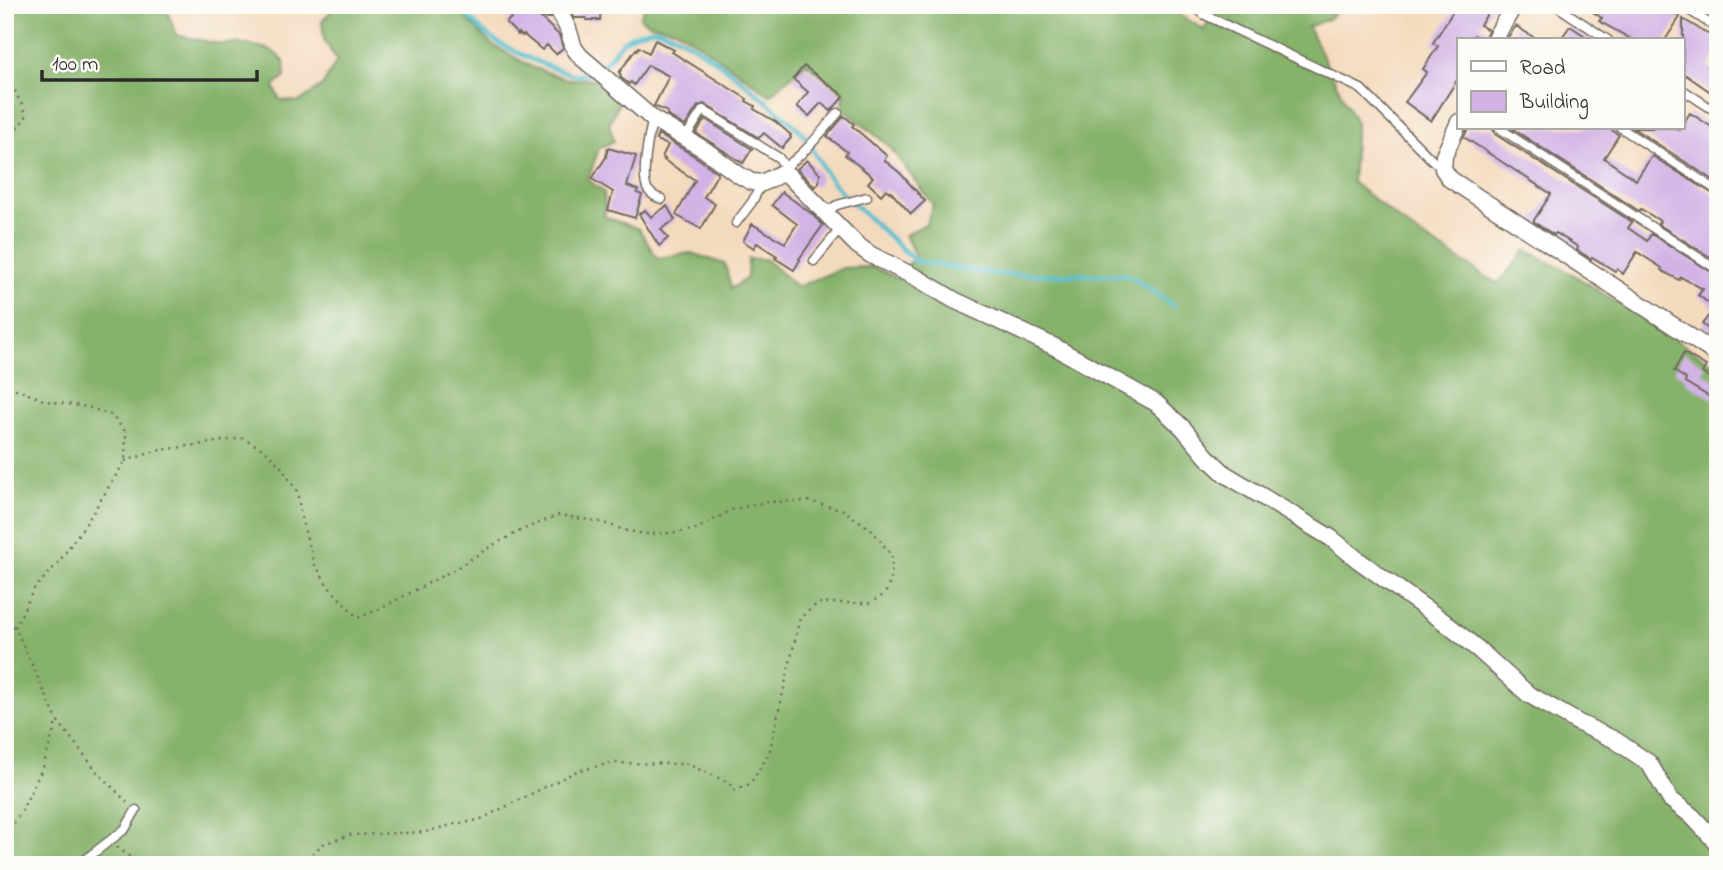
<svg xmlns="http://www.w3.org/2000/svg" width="1723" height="870" font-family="'Indie Flower',sans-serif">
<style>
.forest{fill:#86b26b;stroke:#586e4b;stroke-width:2}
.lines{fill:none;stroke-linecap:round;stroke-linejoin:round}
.stream{stroke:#53becf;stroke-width:4.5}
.building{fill:#d1b3e5}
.service-casing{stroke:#71685e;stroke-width:11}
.minor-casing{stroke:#71685e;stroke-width:19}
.path{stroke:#71685e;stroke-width:2.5;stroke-dasharray:2 5;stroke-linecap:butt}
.service{stroke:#fff;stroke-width:8}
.minor{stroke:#fff;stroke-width:16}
</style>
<rect width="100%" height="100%" fill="#fdfcf7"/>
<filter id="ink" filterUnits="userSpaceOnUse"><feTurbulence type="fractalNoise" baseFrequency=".0143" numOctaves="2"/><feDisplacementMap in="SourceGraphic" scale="14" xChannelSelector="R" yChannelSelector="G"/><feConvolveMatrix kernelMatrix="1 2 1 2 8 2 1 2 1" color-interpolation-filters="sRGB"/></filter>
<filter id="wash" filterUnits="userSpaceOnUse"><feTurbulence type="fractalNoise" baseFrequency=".00686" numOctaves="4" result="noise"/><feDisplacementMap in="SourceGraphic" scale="28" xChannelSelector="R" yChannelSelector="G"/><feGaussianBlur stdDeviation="1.57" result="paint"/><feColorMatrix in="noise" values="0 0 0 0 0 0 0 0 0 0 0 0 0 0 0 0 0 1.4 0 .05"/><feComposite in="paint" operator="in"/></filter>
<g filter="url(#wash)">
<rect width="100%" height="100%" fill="#f4dabd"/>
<path class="forest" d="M5,5H158L168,13L176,35L219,44H247L271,50L284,61L285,77L274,86L280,100L299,102L322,86L337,61L324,40L322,21L337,5H453L491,44L534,68L567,79H595L620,100L609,124L614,141L599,148L588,180L604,192L605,217L639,229L657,258L691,253L725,264L731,289L747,278L748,259H765L797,287L843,268L873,267L897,278L915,256L905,235L926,224L933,205L889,146L842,108L845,94L806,63L770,95L699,44L675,29L650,24L640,18L644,8L643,5H1165L1204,30L1217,5H1345L1328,19L1308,27L1356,123L1352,182L1412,230L1498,284L1526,250L1574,275L1718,367V865H5Z"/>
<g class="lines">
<path class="stream" d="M459,5C469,18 479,30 493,39C505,48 567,77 581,75C587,75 596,69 601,66C617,53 616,40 640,32C641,32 650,29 651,29C687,28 770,105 800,130L806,138L827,175L842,193L915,261L993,274L1129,275L1174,306"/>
</g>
<g id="blocks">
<path class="building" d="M523,5H546L551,18H541L559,35L563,48L556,54L547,45L542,50L524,35L522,36L519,33L518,35L506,23Z
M568,5H601L600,20H586V18H574Z
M1457,5H1493L1480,25L1488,30L1484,40L1474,35L1470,40H1459V77L1431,121L1405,102L1427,72L1423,69L1438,46L1433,43Z
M1582,5H1666L1672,9L1671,11L1680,17L1665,40H1633L1599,21L1602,18Z
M1683,19L1718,40V52L1708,67L1718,73V97L1683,73Z
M1516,26L1538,40H1506Z
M1570,26L1591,40H1560Z
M655,40L674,50L672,52L747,99L746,101L755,106L754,109L776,122L791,135L790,136L791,138L782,148L764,133L759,138L704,104L698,106L685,126L667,115L668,112L654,106L669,76L648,65L634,85L631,82L629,84L620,77L621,75L619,73L636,49L637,50L639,47L649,53Z
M804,66L844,96L831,111L821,103L809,116L797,106L808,92L793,79Z
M1690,113L1718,131V183L1633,128H1675L1679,130L1680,128H1683V124Z
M844,116L854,124L852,126L887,156L884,160L900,173L925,201L911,214L890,191L889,192L886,189L881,195L868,183L873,177L845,155L847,152L827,136Z
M705,119L752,149L743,163L696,133Z
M1468,128H1493L1495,134L1632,222L1628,228L1647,241L1651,234L1718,276V336L1702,324L1715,308L1698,295L1703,289L1681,277L1679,280L1661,270L1662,268L1637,252L1623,274L1617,269L1615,271L1592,257L1591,259L1577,250L1578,247L1556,233L1554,235L1534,222V220L1551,194L1464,137Z
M1511,128H1609L1619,135L1604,158L1636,180L1652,156L1718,197V262L1658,224L1660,221L1641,209L1639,211Z
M658,134L699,159L718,173L704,197L715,204L701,229L676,215L695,180L664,160L665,159L662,157L668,145L656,140Z
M608,148L636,156L627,186L638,190L637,193L642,195L635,218L608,210L613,192L592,179L606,157Z
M807,160L820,174L819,183L815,187L797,169Z
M782,192L812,214L823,225L799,259L800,260L794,270L775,258L777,256L757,243L754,248L743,241L752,224L785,243L797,224L772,205Z
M667,206L675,220L661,229L668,238L659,246L639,214L645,210L651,217Z
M1684,353L1706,366L1702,373L1718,382V402L1685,382L1686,379L1674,371Z"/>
</g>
</g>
<g filter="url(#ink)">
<use href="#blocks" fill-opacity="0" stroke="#71685e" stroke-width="2"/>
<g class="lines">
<g class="service-casing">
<path id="service" d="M1192,5L1205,15L1361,89L1432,160L1442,168
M1555,5L1608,40
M1681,5L1718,29
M1683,90L1718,113
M653,119C649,133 640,179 648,190C652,195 657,198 662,199
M1499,128L1718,270
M1621,128L1718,191
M685,138L703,110L779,158L785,167L784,174
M785,167C806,153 821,132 838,113
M826,212L837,205L867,197
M736,223L752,202L762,183
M814,261L841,228
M78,865L125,829L136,810"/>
</g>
<g class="minor-casing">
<path id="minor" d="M556,5L568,29L574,48L580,56L653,119L705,150L739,175L752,182L762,183L780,174L788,175L857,245L871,255L917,278L954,300L1053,346L1156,403L1183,428L1207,457L1225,474L1331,538L1358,560L1443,621L1479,650L1528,694L1579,723L1615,740L1649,763L1670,799L1692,816L1718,844
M1494,40L1514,5
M1459,122L1444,156L1443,169L1450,179L1718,355"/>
</g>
<path class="path" d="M5,72L27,115L18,127L5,130
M5,379L16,389L46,401L88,407L111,415L126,432L125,461L87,522L58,563L34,589L15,627L57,720L99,774L128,803
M125,461L156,451L243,438L266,451L281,467L297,491L302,521L314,563L329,587L358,618L380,609L455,569L493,545L524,529L559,515L601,522L627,531L647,534L671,533L694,530L734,509L767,502L808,501L843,510L872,530L892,556L891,580L885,594L870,603H818L800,618L769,754L750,784L734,790L729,783L719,778L687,764L612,763L577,771L479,820L455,824L425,832L350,835L323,844L299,865
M5,624L15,627
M117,847L129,856L147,865
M5,863L8,856L9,830L21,812L43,767L57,720"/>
<use href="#service" class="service"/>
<use href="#minor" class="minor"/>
</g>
</g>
<rect width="1723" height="870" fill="none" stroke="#fdfcf7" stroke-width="28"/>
<rect x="1457" y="38" width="228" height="91" fill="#fdfcf7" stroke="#a9a8a5" stroke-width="2"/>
<rect x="1471" y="61" width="35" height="10" fill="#ffffff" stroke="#a9a8a5" stroke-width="2"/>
<text x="1520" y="74" font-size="21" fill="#2b2b2b">Road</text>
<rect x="1471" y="91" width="35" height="21" fill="#d1b3e5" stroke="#a9a8a5" stroke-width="2"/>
<text x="1520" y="108" font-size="21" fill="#2b2b2b">Building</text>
<path d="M42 70v10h215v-10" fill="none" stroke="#2b2b2b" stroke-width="3.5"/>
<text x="52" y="70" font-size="21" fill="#2b2b2b" stroke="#fdfcf7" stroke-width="5" paint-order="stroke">100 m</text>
</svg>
